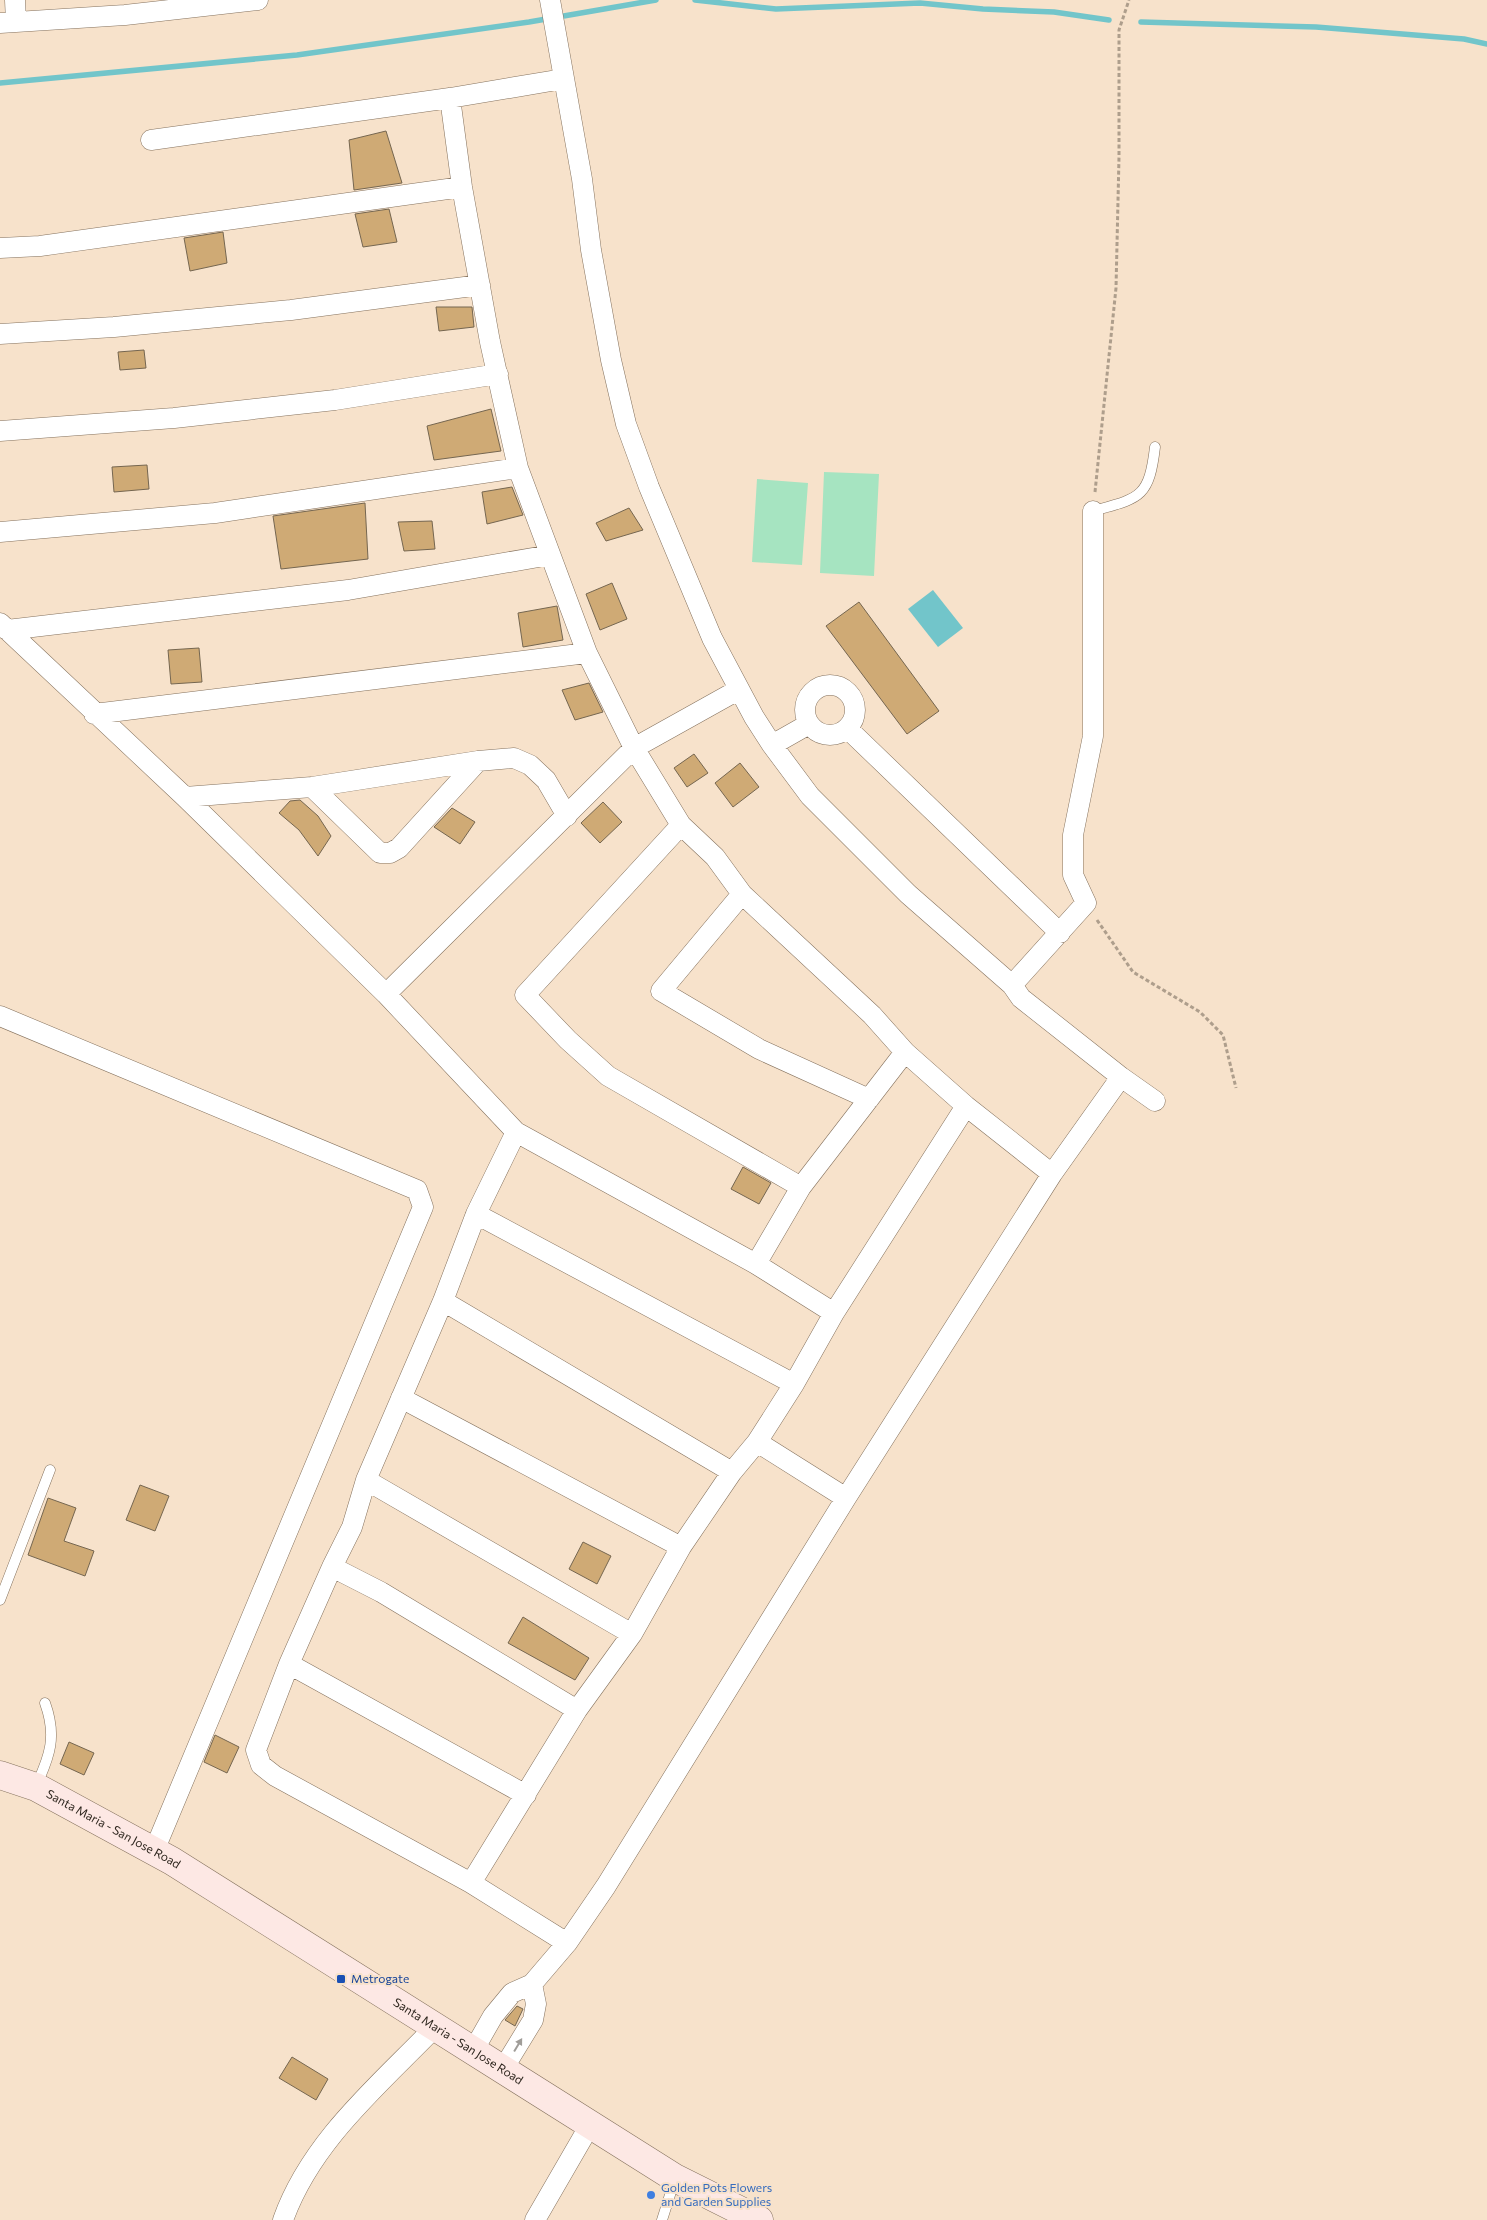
<svg xmlns="http://www.w3.org/2000/svg" width="1487" height="2220" font-family="Commissioner,sans-serif">
<style>
.green{fill:#a6e4c1}
.water{fill:#72c5ca}
.lines{fill:none;stroke-linecap:round;stroke-linejoin:round}
.stream{stroke:#72c5ca;stroke-width:5.5}
.building{fill:#cfaa75;stroke:#756650}
.lane-casing{stroke:#85725e;stroke-width:11}
.street-casing{stroke:#85725e;stroke-width:21}
.secondary-casing{stroke:#85725e;stroke-width:29}
.path{stroke:#ae9e8c;stroke-width:3;stroke-dasharray:4 2.5;stroke-linecap:butt}
.lane{stroke:#fff;stroke-width:10}
.street{stroke:#fff;stroke-width:20}
.secondary{stroke:#fde8e4;stroke-width:28}
.oneway{fill:#a09d99}
.transit-dot{fill:#1a4fb4;stroke:#f7e2cb;stroke-width:2}
.shop-dot{fill:#3f7fe0;stroke:#f7e2cb;stroke-width:2}
.labels{text-anchor:middle;stroke-width:4;stroke-linejoin:round;paint-order:stroke}
.street-label{font-size:12px;fill:#2d251d;stroke:#f7e2cb}
.transit-label{font-size:12px;fill:#164399;stroke:#f7e2cb;text-anchor:start}
.shop-label{font-size:12px;fill:#366cbe;stroke:#f7e2cb;text-anchor:start}
</style>
<rect width="100%" height="100%" fill="#f7e2cb"/>
<path class="green" d="M824,472L879,474L874,576L820,573Z
M757,479L808,483L802,565L752,562Z"/>
<path class="water" d="M933,590L963,628L938,647L908,609Z"/>
<g class="lines">
<path class="stream" d="M695,0L776,9L920,3L983,9L1054,12L1109,20
M1141,22L1316,27L1464,39L1487,44
M0,83L297,55L529,22L656,0"/>
</g>
<path class="building" d="M386,131L402,183L354,190L349,140Z
M389,209L397,242L363,247L355,214Z
M223,232L227,263L190,271L184,238Z
M436,307H472L474,327L439,331Z
M144,350L146,368L120,370L118,352Z
M491,409L501,451L434,460L427,426Z
M147,465L149,489L114,492L112,467Z
M512,487L523,515L487,524L482,492Z
M365,503L368,559L281,569L273,516Z
M629,508L643,530L606,541L596,523Z
M432,521L435,549L404,551L398,522Z
M612,583L627,619L600,630L586,594Z
M859,602L939,711L907,734L826,626Z
M557,606L563,640L523,647L518,613Z
M199,648L202,682L171,684L168,650Z
M589,683L603,712L575,720L562,690Z
M694,754L708,773L687,787L674,768Z
M740,763L759,787L733,807L715,783Z
M300,800L318,816L331,836L318,856L299,830L279,813L290,801Z
M603,802L622,822L600,843L581,823Z
M452,808L475,822L460,844L434,827Z
M743,1167L771,1183L759,1204L731,1189Z
M140,1485L169,1496L155,1531L126,1520Z
M48,1498L76,1508L64,1541L94,1551L85,1576L28,1555Z
M583,1542L611,1556L597,1584L569,1569Z
M523,1617L589,1658L575,1680L508,1643Z
M215,1735L239,1747L227,1773L204,1762Z
M69,1742L94,1753L84,1775L60,1764Z
M517,2006L523,2009L515,2026L505,2020Z
M292,2057L328,2079L316,2100L279,2078Z"/>
<g class="lines">
<g class="lane-casing">
<path id="lane" d="M1093,511C1140,498 1149,498 1155,447
M0,1600L50,1470
M36,1786C50,1756 57,1736 45,1703
M662,2220L675,2179"/>
</g>
<g class="street-casing">
<path id="street" d="M15,0L16,22
M550,0L582,179L591,250L611,360L626,424L649,487L712,638L754,717L772,745L810,796L908,894L1012,985L1021,998L1121,1077L1155,1101
M0,23L125,15L258,0
M450,98L462,187L490,342L518,468L587,653L634,748L681,825L715,857L742,894L872,1015L905,1052L966,1106L1052,1174
M151,140L450,98L563,79
M0,248L40,246L462,187
M0,334L114,327L291,310L480,285
M0,431L174,418L335,400L498,374
M0,532L215,513L518,468
M0,623L185,797L386,994L516,1132L756,1264L834,1313
M7,630L348,590L550,555
M805 710a25 25 0 1 1 50 0a25 25 0 1 1-50 0Z
M94,714L587,653
M848,729L1060,933
M772,745L809,724
M312,787L380,853H390L399,848L478,761
M185,797L312,787L478,761L514,758L530,765L546,780L567,816
M681,825L525,995L568,1040L608,1076L801,1187
M742,894L661,991L759,1049L869,1099
M1012,985L1086,903L1073,875V835L1093,736V511
M386,994L634,748L738,690
M0,1016L417,1190L423,1207L154,1851
M516,1132L476,1214L443,1301L366,1480L352,1527L332,1567L381,1592L577,1710
M476,1214L794,1384
M756,1264L801,1187L905,1052
M443,1301L732,1472
M401,1398L681,1547
M757,1442L846,1498
M366,1480L632,1634
M332,1567L289,1664L256,1750L261,1765L275,1776L471,1883
M289,1664L526,1795
M567,1943L471,1883L577,1710L632,1634L681,1547L732,1472L757,1442L794,1384L834,1313L966,1106
M473,2051L493,2016L512,1993L532,1984L567,1943L606,1886L846,1498L1052,1174L1121,1077
M503,2069L533,2020L536,2004L532,1984
M283,2220C311,2141 379,2085 435,2027
M535,2220L590,2125"/>
</g>
<g class="secondary-casing">
<g id="secondary">
<path id="s1" d="M0,1775L36,1787L172,1861L675,2178L759,2220"/>
</g>
</g>
<path class="path" d="M1095,492L1116,288L1119,157V30L1129,0
M1097,920L1133,972L1200,1012L1223,1035L1236,1088"/>
<use href="#lane" class="lane"/>
<use href="#street" class="street"/>
<use href="#secondary" class="secondary"/>
</g>
<defs><path id="oneway-solid" d="M-6-.8H1V-3.2L6.5 0L1 3.2V.8H-6Z" transform="scale(1.25)"/></defs>
<use class="oneway" href="#oneway-solid" transform="translate(518 2045) rotate(-59)"/>
<rect class="transit-dot" x="336" y="1974" width="10" height="10" rx="2.5"/>
<circle class="shop-dot" cx="651" cy="2195" r="5"/>
<g class="labels">
<g class="street-label">
<text dy="4" stroke="none"><textPath href="#s1" startOffset="126">Santa Maria - San Jose Road</textPath></text>
<text dy="4" stroke="none"><textPath href="#s1" startOffset="531">Santa Maria - San Jose Road</textPath></text>
</g>
<g class="transit-label">
<text x="351" y="1983">Metrogate</text>
</g>
<g class="shop-label">
<text x="661" y="2192">Golden Pots Flowers<tspan x="661" dy="14">and Garden Supplies</tspan></text>
</g>
</g>
</svg>
